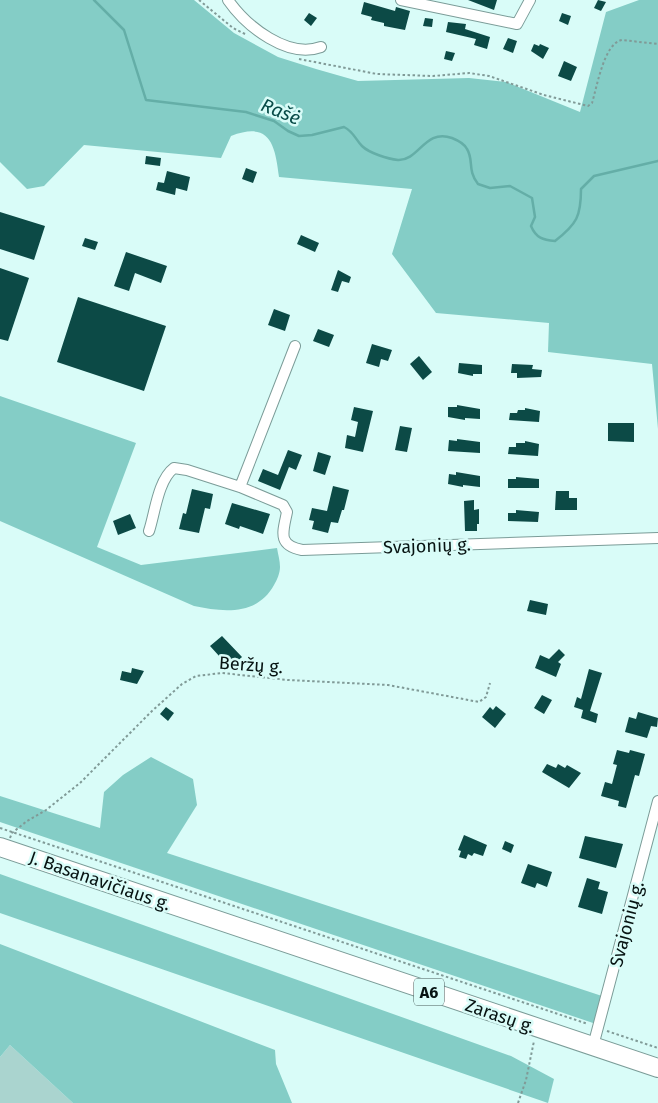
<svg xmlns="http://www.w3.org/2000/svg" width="658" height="1103" font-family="'Fira Sans',sans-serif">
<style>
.green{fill:#aad4cf}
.forest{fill:#84cdc6}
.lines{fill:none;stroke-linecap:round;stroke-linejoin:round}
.stream{stroke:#64aea7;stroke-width:2.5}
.building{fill:#0c4a46}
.street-casing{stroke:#7b9c98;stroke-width:12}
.highway-casing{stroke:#7b9c98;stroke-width:20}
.path{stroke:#809a97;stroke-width:2;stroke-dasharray:2.5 2.5;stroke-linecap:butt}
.street{stroke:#fff;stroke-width:10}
.highway{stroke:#fff;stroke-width:18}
.labels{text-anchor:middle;stroke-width:5;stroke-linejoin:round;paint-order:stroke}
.shield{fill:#d9fcf8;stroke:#465957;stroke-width:1}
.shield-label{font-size:16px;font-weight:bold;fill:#071312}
.street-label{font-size:18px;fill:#071312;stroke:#d9fcf8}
.water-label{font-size:19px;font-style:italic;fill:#084c48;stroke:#d9fcf8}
</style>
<rect width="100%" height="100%" fill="#d9fcf8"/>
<path class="green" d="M10,1045L73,1103H0V1057Z"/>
<path class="forest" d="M0,0H194L234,33L278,57L316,69L358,81L469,78L506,82L580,112L606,12L639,0H658V429L652,364L548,352L549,323L436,313L392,254L412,189L279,177C275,144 270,121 231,136L221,158L84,145L44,186L27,189L0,162Z
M0,396L136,443L97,547L141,565L277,548C278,554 280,561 280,567C280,573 277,580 274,585C257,616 223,612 194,606L0,521Z
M151,757L193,779L197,805L167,853L602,996L596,1024L0,822V796L100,828L104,792L123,775Z
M0,874L511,1056L554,1079L548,1103L0,913Z
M0,944L275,1050L276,1064L292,1103H73L10,1045L0,1057Z"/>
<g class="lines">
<path class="stream" d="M94,0L124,30L146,100L246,112L274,121L288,131L299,136L312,135L344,127C354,132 355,139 362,146C369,153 388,159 398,160C419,161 425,128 452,138C457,140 464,143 467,149C474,160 467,170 478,184L490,188L510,186L532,198L535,217L531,226C536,238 543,240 555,241C577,224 581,216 581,189L594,176L658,161"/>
</g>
<path class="building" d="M468,0H497L494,10Z
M598,0L606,2L601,11L594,8Z
M364,2L395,11L396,7L410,11L405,30L384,26V23L371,20L372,17L361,14Z
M309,13L317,18L311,26L304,20Z
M562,13L571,16L568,25L559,21Z
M425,18L433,19L432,27L423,26Z
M448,22L466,24L465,29L490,37L487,49L474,45L476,39L446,32Z
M508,38L517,41L513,53L503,49Z
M534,44L539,46L540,44L549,48L543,59L531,51Z
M446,51L455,53L452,61L444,59Z
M564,61L577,67L571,81L558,76Z
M146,156L161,158L160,166L145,164Z
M246,168L257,172L253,183L242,179Z
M167,171L190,177L187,191L176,188L175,195L156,190L158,182L164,183Z
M0,212L45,226L34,260L0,249Z
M301,235L319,243L315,252L297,244Z
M85,238L98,242L95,250L82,246Z
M126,252L167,266L161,283L135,273L129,291L114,286Z
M0,268L29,278L8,341L0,339Z
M338,270L351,277L349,283L342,281L338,292L331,290Z
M78,297L166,326L144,391L57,362Z
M274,309L290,315L285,331L268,325Z
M318,329L334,335L329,347L313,341Z
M372,344L392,350L388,361L381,359L379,367L366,363Z
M419,356L432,372L423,380L410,364Z
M459,363L482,365V374H473V376L458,373Z
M512,364L533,365L532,369L542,370L541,377L517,378V373H511Z
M457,405L480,409V419L465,418V420L448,417V407H457Z
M354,407L373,411L363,452L345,448L347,435L355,437L358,422L351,420Z
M525,408L540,411L539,422L509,420L510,413H517L518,410H525Z
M608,423H634V442L608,441Z
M400,426L412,428L407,452L395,450Z
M457,439L480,442V453L448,451L449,440L457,441Z
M525,441L539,444L538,456L508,454L509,447H516V443H525Z
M288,450L302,455L296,470L289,467L280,490L258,481L263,469L278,475Z
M318,452L331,456L325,475L313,471Z
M456,472L480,476V487L463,485V487L448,484L449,474L456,475Z
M516,477L539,479V488H508V479H516Z
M333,486L349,490L344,510H342L338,523L331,522L328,533L312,529L314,521L309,520L312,508L327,511Z
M192,489L213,494L210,509L205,508L199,533L179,529L183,513L186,514Z
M556,491H569V498H577V510H555Z
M474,500V510L479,509V524H477V531H465L464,501Z
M232,503L270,514L263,534L240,526L239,529L225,524Z
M516,510L539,512L538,522L508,521V513H516Z
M130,514L136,528L118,535L113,521Z
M530,600L548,604L546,615L527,611Z
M222,636L242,657L230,668L210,646Z
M559,649L565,655L558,662L561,664L556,677L535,668L540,655L549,659Z
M132,668L144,671L137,684L120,680L122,671L131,673Z
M589,669L602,673L590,711L598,714L596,723L581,718L583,710L574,707L577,697L581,699Z
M542,695L552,700L544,714L534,708Z
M496,706L506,714L495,728L482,717L490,707L493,710Z
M166,707L174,713L168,721L160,714Z
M638,712L658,718L657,727L651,726L647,738L625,732L629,717L636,719Z
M617,750L629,753L630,750L645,754L639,776L635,775L626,808L618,806L619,801L601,796L605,782L612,784L617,765L613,764Z
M547,764L556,768L558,764L565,768L567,765L581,773L569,788L542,772Z
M464,835L487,845L483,856L474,853L472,856L468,854L466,859L459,857L461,851L458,850Z
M585,836L623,844L616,868L579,858Z
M505,841L514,845L511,853L502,849Z
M528,864L552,872L547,887L537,883L535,888L521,883Z
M587,878L600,882L598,889L608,892L602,914L578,907Z"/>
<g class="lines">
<g class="street-casing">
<path id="street" d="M228,0C247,27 288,59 321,47
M401,0L517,24L530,0
M240,487L295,346
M149,531C155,513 158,480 174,468L187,470L240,487L283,505L287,512C283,532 277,545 302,550L658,538
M593,1046L658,801"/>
</g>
<g class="highway-casing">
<path id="highway" d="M0,847L658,1068"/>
</g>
<path class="path" d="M199,0L233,28L247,35
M299,59L377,74L433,76L469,73L489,76L544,95L588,106L592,103C597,87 604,43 622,40L658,44
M0,828L588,1024
M10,838L12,833L27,821L46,810L80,783L152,711L182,684L196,676L222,673L288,680L388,685L479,702L486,697L490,683
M607,1031L658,1048
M518,1103L526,1080L534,1041"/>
<use href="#street" class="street"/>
<use href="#highway" class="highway"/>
</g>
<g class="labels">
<rect class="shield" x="414" y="978.5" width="30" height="27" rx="4"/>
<g class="shield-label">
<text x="429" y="998">A6</text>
</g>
<g class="street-label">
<text transform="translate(427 546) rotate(-2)" y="6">Svajonių g.</text>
<text transform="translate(251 665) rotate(4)" y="6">Beržų g.</text>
<text transform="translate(100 881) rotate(19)" y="6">J. Basanavičiaus g.</text>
<text transform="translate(627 924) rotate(-75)" y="6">Svajonių g.</text>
<text transform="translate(500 1016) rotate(19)" y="6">Zarasų g.</text>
</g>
<g class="water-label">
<text transform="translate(281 111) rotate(22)" y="7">Rašė</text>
</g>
</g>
</svg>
